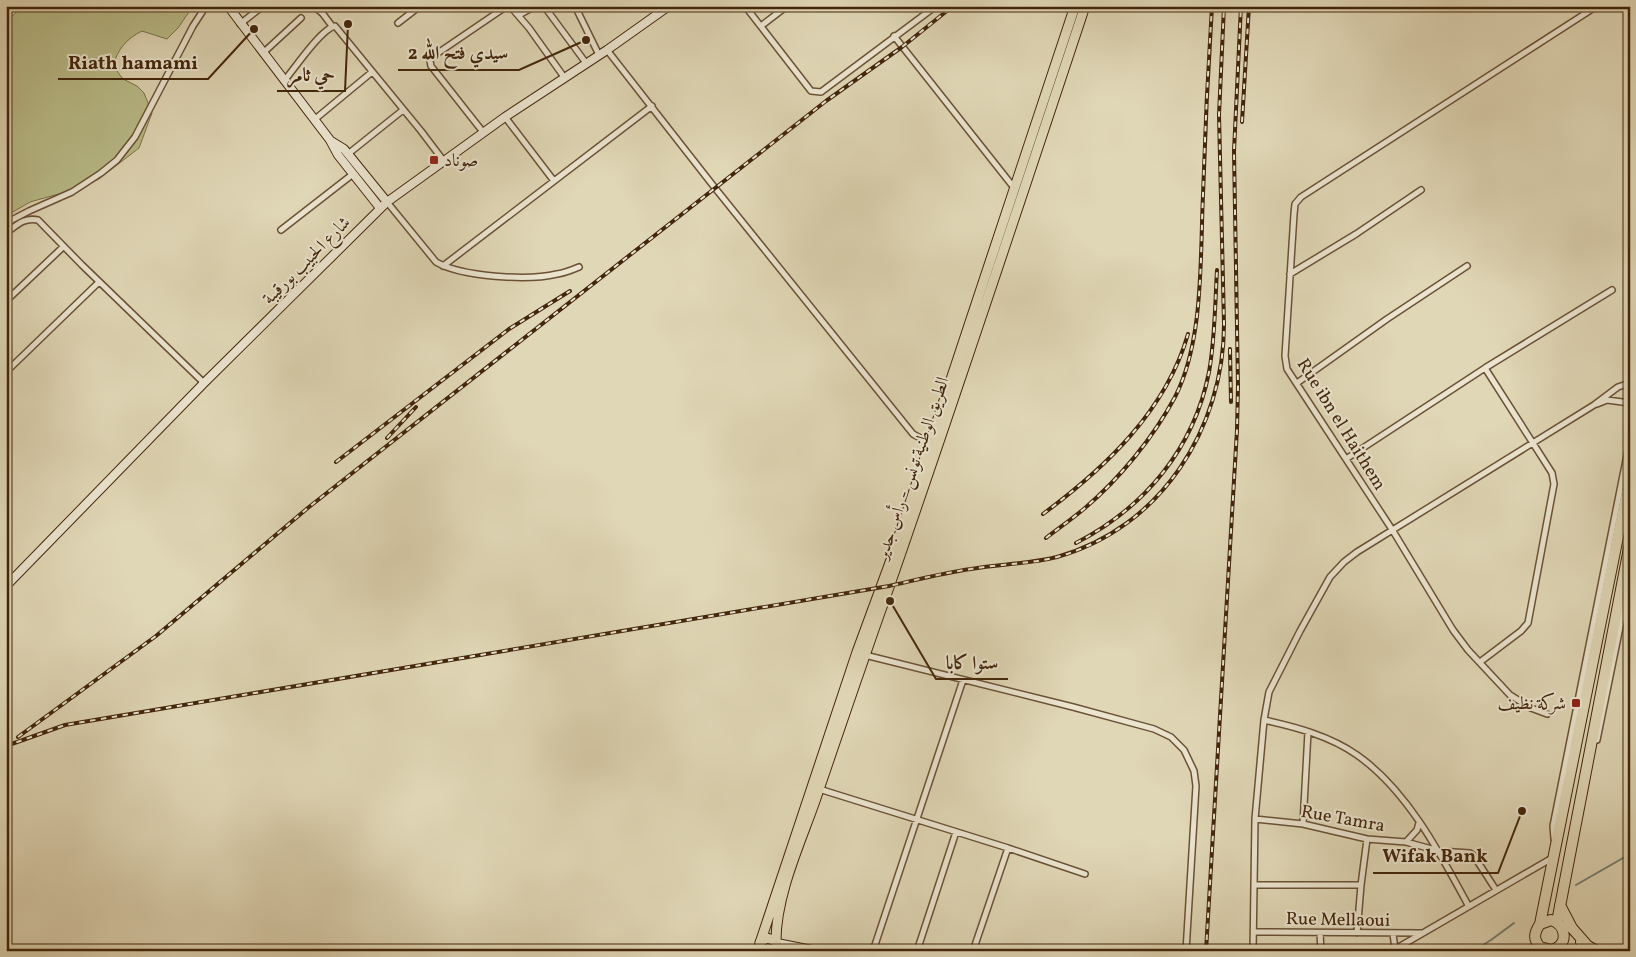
<svg xmlns="http://www.w3.org/2000/svg" width="1636" height="957" font-family="Vollkorn,Amiri,serif">
<style>
.green{fill:#b9bc89;stroke:#7e714a}
.lines{fill:none;stroke-linecap:round;stroke-linejoin:round}
.stream{stroke:#747e71;stroke-width:2}
.street-casing{stroke:#6a5236;stroke-width:8}
.secondary-casing{stroke:#42260b;stroke-width:10}
.primary-casing{stroke:#42260b;stroke-width:11}
.highway-casing{stroke:#42260b;stroke-width:12}
.street{stroke:#ebe5d0;stroke-width:5}
.secondary{stroke:#ebe5d0;stroke-width:8}
.primary{stroke:#e0d7b6;stroke-width:9}
.highway{stroke:#e0d7b6;stroke-width:10}
.rail-casing{stroke:#42260b;stroke-width:4}
.rail{stroke:#ebe5d0;stroke-width:2;stroke-dasharray:5.5;stroke-linecap:butt}
.poi-dot{fill:#8f2418;stroke:#ebe5d0;stroke-width:2}
.labels{text-anchor:middle;stroke-width:4;stroke-linejoin:round;paint-order:stroke}
.poi-label{font-size:18px;fill:#42260b;stroke:#ebe5d0;text-anchor:start}
.street-label{font-size:18px;fill:#42260b;stroke:#ebe5d0}
.leader{fill:none;stroke:#42260b;stroke-width:2}
.callout-dot{fill:#42260b;stroke:#ebe5d0;stroke-width:2}
.callout-label{font-size:19px;text-anchor:middle;font-weight:bold;fill:#42260b;stroke:#ebe5d0;stroke-width:4;stroke-linejoin:round;paint-order:stroke}
</style>
<rect width="100%" height="100%" fill="#e0d7b6"/>
<filter id="stains"><feTurbulence type="fractalNoise" baseFrequency=".004" numOctaves="4"/><feColorMatrix values="0 0 0 0 .2 0 0 0 0 .09 0 0 0 0 .02 0 0 0 .5 -.17"/></filter>
<radialGradient id="worn" r=".72"><stop offset=".6" stop-color="#630" stop-opacity="0"/><stop offset="1" stop-color="#630" stop-opacity=".3"/></radialGradient>
<path class="green" d="M23,6H181L189,12L178,28L167,39L142,31C126,39 118,49 113,66L123,79L137,86L144,93L152,113L139,148L99,179L80,188L30,202L6,216V22Z"/>
<g class="lines">
<path class="stream" d="M1576,885L1630,854
M1473,951L1491,940L1514,923"/>
<g class="street-casing">
<path id="street" d="M314,6L323,14L332,26
M510,6L529,28L564,77
M544,6L586,63
M575,6L599,55
M745,6L811,91L821,92L936,6
M549,11L556,6
M519,15L535,6
M398,23L420,6
M240,24L263,6
M761,26L787,6
M894,36L1015,189
M607,50L715,188L913,434L931,444
M263,53L301,18
M284,81C295,68 321,29 335,26L421,131L443,160
M505,117L554,181
M314,120L372,72
M483,132L431,66L430,61L432,57L507,6
M348,154L403,110
M387,202L436,262C462,277 528,281 557,274C565,273 572,270 579,267
M6,223L29,211L72,192L101,173L117,160L135,137L193,26L206,6
M281,230L353,174
M6,233C17,225 24,217 38,220L82,265L204,383
M443,266L652,106
M1290,274L1356,234L1421,190
M6,301L63,247
M6,372L99,282
M1297,383L1387,319L1467,266
M1597,404L1607,400L1630,403
M1346,459L1485,368L1612,290
M865,655L1073,707L1154,729L1171,737L1184,750L1194,771L1196,786L1186,951
M1480,662L1521,631L1528,623L1554,484L1552,473L1485,368
M1547,714L1531,708L1510,695L1468,650L1453,630L1393,531L1287,369L1285,356L1294,214L1295,204L1301,197L1597,6
M1264,720C1296,727 1330,736 1357,755C1407,790 1440,853 1468,905
M1597,740L1630,578
M819,789L1008,848L1085,874
M1255,819L1303,824L1367,839L1406,842L1439,851L1470,853L1474,856L1496,890
M1303,824L1308,732
M1554,839L1553,826L1630,440
M1406,842L1417,830L1419,823
M1255,885H1361
M1254,932L1421,933
M1320,933L1321,951
M1357,933L1361,885L1367,839
M1393,934L1395,949
M873,951L963,680
M917,951L956,832
M973,951L1008,848
M1253,951L1255,819L1264,720L1269,692L1300,631L1330,577L1344,562L1357,552L1594,405L1618,387L1630,383
M1392,951L1554,857"/>
</g>
<g class="secondary-casing">
<path id="secondary" d="M228,6L330,140L338,155L380,208
M331,141L344,149L387,202
M6,586L204,383L387,202L505,117L607,50L669,6
M777,943L817,951"/>
</g>
<g class="primary-casing">
<path id="primary" d="M761,940L857,652L892,557L1075,6
M776,941C776,896 799,846 814,804C838,734 862,663 887,593C955,398 1020,202 1085,6
M759,951L760,942L767,938L776,941L777,951"/>
</g>
<g class="highway-casing">
<path id="highway" d="M1560,905L1572,928L1586,944
M1557,922L1630,543
M1540,924L1551,920C1567,925 1569,946 1551,950L1540,947C1533,939 1534,933 1540,924L1630,477
M1581,942L1597,951"/>
</g>
<use href="#street" class="street"/>
<use href="#secondary" class="secondary"/>
<use href="#primary" class="primary"/>
<use href="#highway" class="highway"/>
<g class="rail-casing">
<path id="rail" d="M1242,122L1249,6
M1230,349L1231,402
M387,438L416,407
M336,462L509,329L570,291
M1043,514C1105,468 1166,411 1188,334
M1046,538C1059,528 1072,519 1085,508C1120,478 1153,438 1175,397C1204,341 1200,257 1203,195C1205,132 1208,69 1212,6
M1076,543C1144,508 1194,449 1209,372C1215,339 1215,304 1217,270
M18,737L156,636L309,507L826,101L902,47L953,6
M6,746L65,725L889,586C916,580 943,573 971,569C1000,564 1029,564 1057,557C1161,528 1224,428 1224,324L1219,115L1224,6
M1206,951L1237,430L1238,386L1234,151L1241,6"/>
</g>
<use href="#rail" class="rail"/>
</g>
<g class="poi-dot">
<rect x="429" y="155" width="10" height="10" rx="2.5"/>
<rect x="1571" y="698" width="10" height="10" rx="2.5"/>
</g>
<g class="labels">
<g class="poi-label">
<text x="444" y="166">صوناد</text>
<text x="1566" y="709" text-anchor="end">شركة نظيف</text>
</g>
<g class="street-label">
<text transform="translate(306 260) rotate(-45)" y="6">شارع الحبيب بورقيبة</text>
<text transform="translate(1342 424) rotate(58)" y="6">Rue ibn el Haithem</text>
<text transform="translate(912 468) rotate(-71)" y="6">الطريق الوطنية تونس - رأس جدير</text>
<text transform="translate(1343 818) rotate(10)" y="6">Rue Tamra</text>
<text transform="translate(1338 919) rotate(1)" y="6">Rue Mellaoui</text>
</g>
</g>
<path class="leader" d="M586 40L519 70H398M254 29L208 79H58M348 24L345 91H277M890 601L936 679H1008M1522 811L1498 873H1373"/>
<g class="callout-dot">
<circle cx="586" cy="40" r="5"/>
<circle cx="254" cy="29" r="5"/>
<circle cx="348" cy="24" r="5"/>
<circle cx="890" cy="601" r="5"/>
<circle cx="1522" cy="811" r="5"/>
</g>
<g class="callout-label">
<text x="458" y="59">2 سيدي فتح الله</text>
<text x="133" y="69">Riath hamami</text>
<text x="311" y="81">حي ثامر</text>
<text x="972" y="669">ستوا كابا</text>
<text x="1435" y="862">Wifak Bank</text>
</g>
<rect width="1636" height="957" fill="none" stroke="#e0d7b6" stroke-width="25"/>
<rect x="8" y="8" width="1621" height="942" fill="none" stroke="#42260b" stroke-width="2.5"/>
<rect x="12" y="12" width="1611" height="932" fill="none" stroke="#42260b"/>
<rect width="100%" height="100%" filter="url(#stains)"/>
<rect width="100%" height="100%" fill="url(#worn)"/>
</svg>
